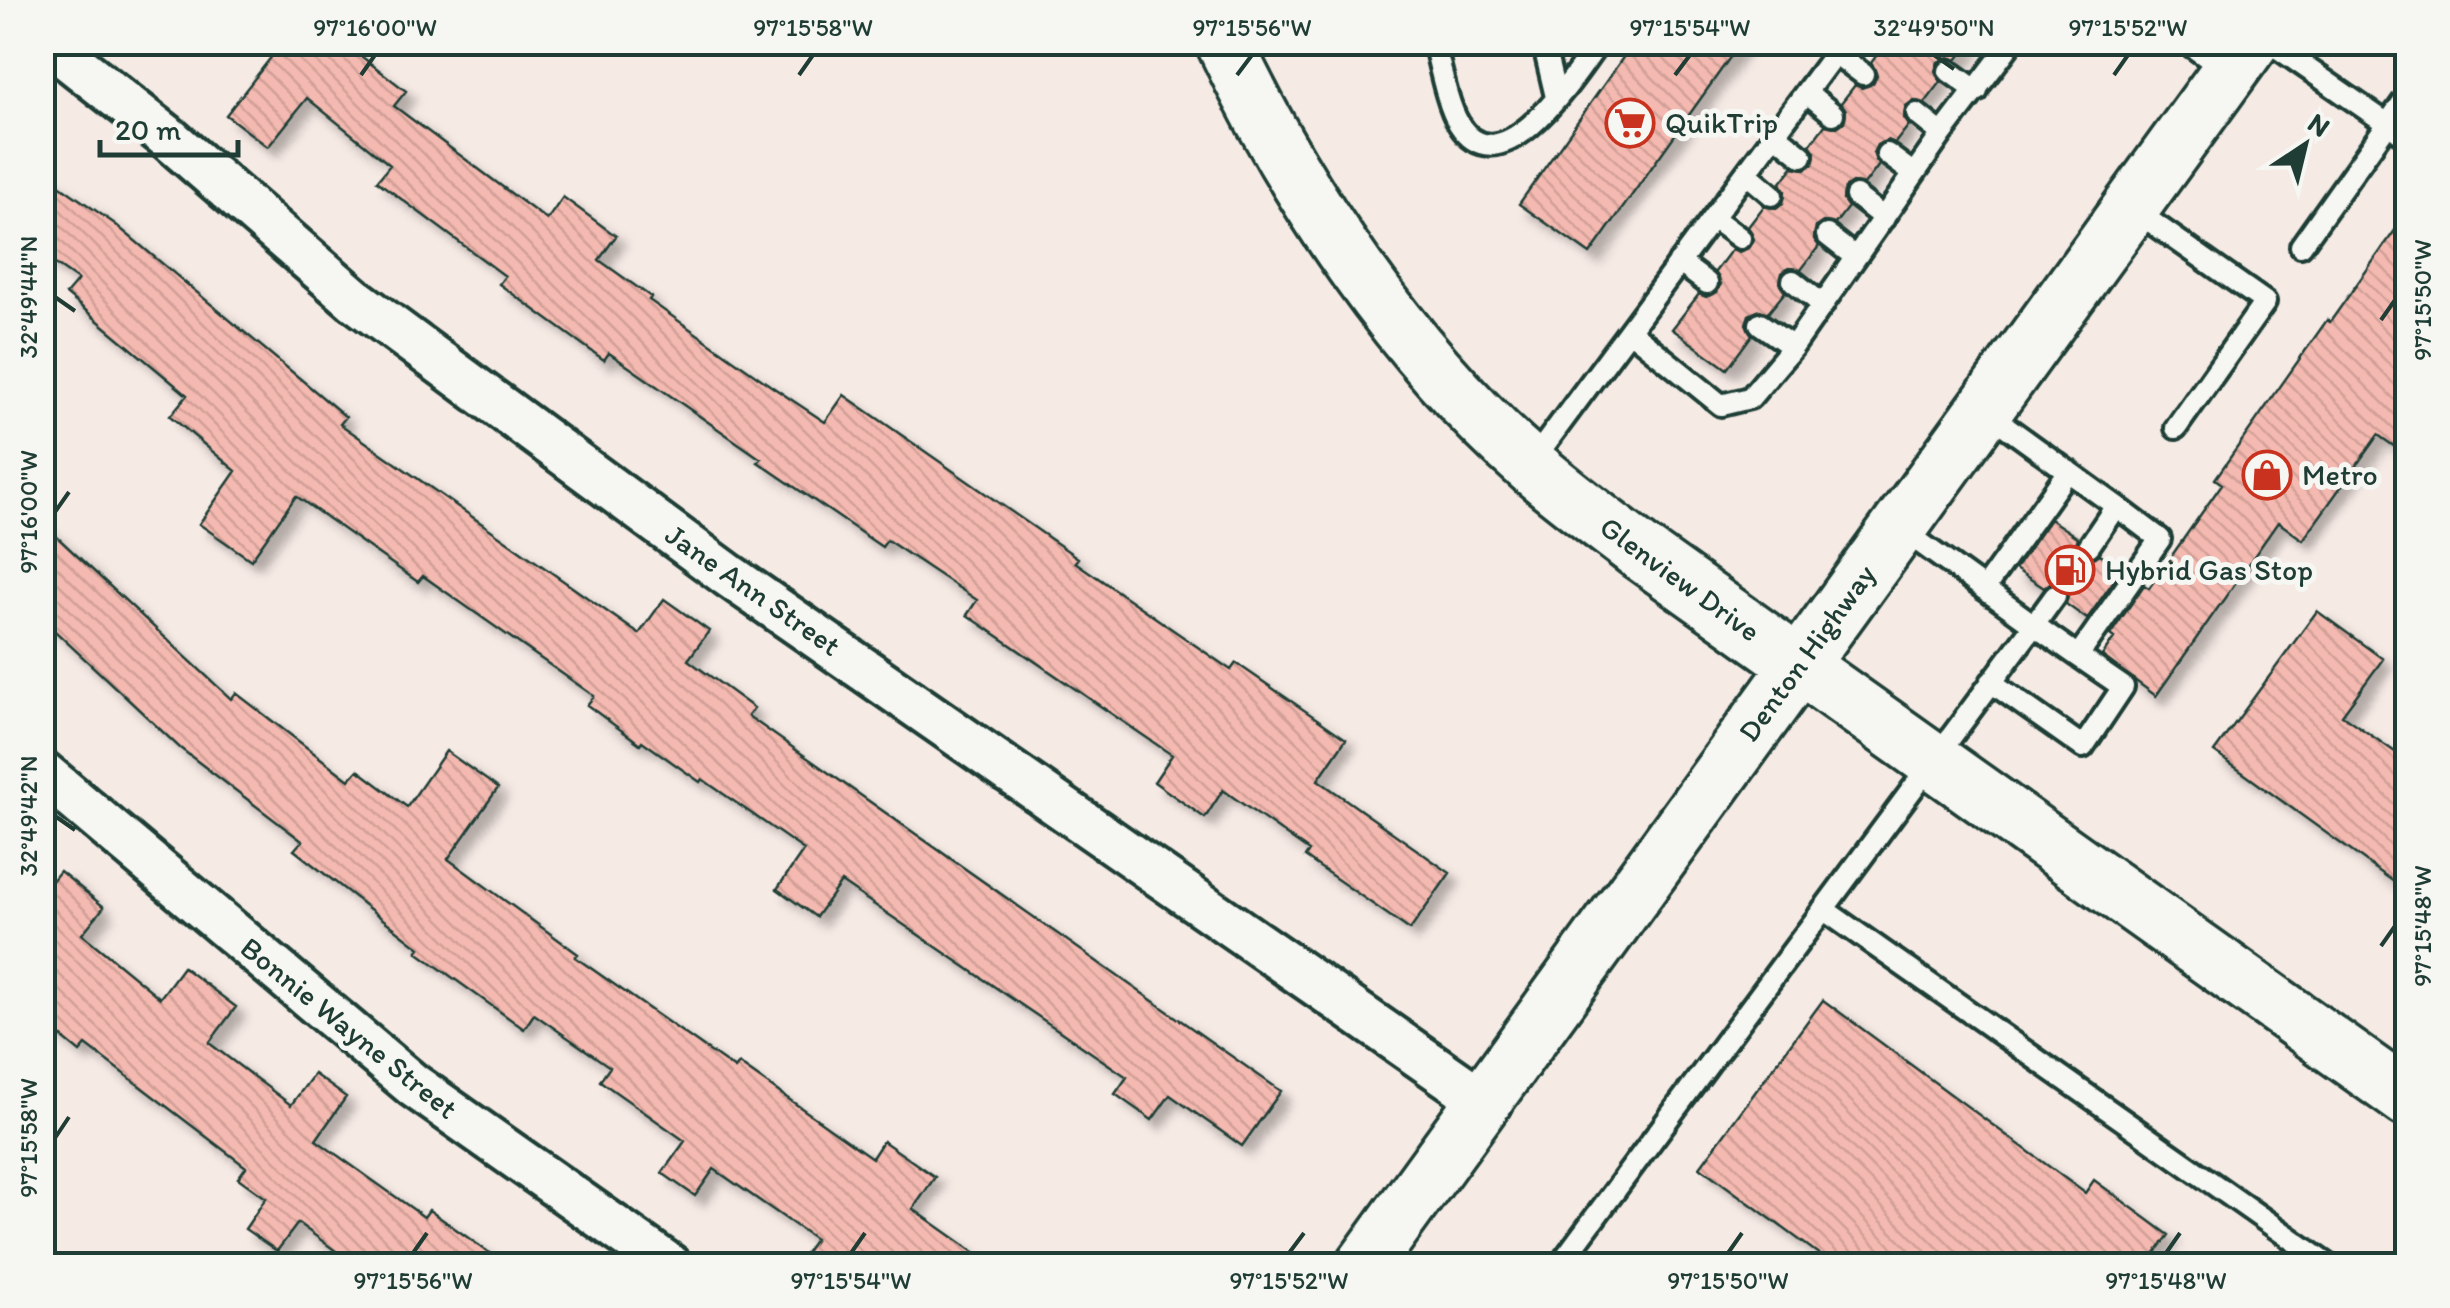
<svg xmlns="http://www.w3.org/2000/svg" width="2450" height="1308" font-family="Itim,sans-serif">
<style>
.building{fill:url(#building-back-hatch);stroke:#1f3d34;stroke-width:2.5;filter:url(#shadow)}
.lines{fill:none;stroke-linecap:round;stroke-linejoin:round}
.service-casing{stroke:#1f3d34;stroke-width:28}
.minor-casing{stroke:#1f3d34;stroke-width:50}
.secondary-casing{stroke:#1f3d34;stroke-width:62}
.primary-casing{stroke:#1f3d34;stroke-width:62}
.service{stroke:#f6f6f2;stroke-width:20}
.minor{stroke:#f6f6f2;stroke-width:42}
.secondary{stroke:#f6f6f2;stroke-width:55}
.primary{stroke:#f6f6f2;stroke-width:55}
.ticks{fill:none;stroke:#1f3d34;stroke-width:4}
.labels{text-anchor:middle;stroke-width:10;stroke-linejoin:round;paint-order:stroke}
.poi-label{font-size:30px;fill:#1f3d34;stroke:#f6f6f2;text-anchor:start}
.street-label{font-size:30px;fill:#1f3d34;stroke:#f6f6f2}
.neatline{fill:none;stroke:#1f3d34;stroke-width:4}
.ticks-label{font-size:25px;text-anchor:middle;fill:#1f3d34}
</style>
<defs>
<pattern id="building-back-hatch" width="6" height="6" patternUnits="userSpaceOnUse" patternTransform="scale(2.5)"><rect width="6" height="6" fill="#f4b9b0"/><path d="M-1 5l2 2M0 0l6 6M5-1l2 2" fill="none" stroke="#d1a098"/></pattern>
<filter id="shadow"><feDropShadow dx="9" dy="9" stdDeviation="5" flood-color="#0004"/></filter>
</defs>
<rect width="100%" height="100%" fill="#f6eae5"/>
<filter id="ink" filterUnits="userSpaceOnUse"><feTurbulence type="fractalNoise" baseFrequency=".01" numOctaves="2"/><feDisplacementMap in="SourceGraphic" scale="20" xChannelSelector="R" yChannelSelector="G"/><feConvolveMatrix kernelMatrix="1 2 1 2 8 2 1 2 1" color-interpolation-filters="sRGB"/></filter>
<g filter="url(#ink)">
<path class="building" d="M283,42H343L406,91L394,106L547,220L563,197L616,236L599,260L651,297L649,300L771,386L825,422L844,395L1078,558L1075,562L1231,670L1236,663L1346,739L1318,780L1450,873L1410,930L1305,857L1309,851L1223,790L1205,818L1154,782L1172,755L967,615L977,600L887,540L882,547L758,462L761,459L609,353L604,360L499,284L505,276L377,181L390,165L307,98L268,147L226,115Z
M1634,42H1741L1590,254L1519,204Z
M1886,42H1971L1957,60L1949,57L1938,62L1935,71L1941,82L1925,103L1913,101L1906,106L1904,118L1909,125L1895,143L1888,140L1877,145L1873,153L1879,165L1864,185L1852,183L1845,188L1843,200L1848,207L1835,224L1823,222L1816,227L1814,239L1819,246L1801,270L1789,268L1782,273L1780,285L1785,292L1768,313L1760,310L1749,315L1746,324L1752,335L1727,369L1672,329L1699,294L1706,297L1717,292L1721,284L1715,272L1732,249L1739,252L1750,247L1754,239L1748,227L1764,206L1776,208L1783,203L1785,191L1780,184L1793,167L1806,169L1813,164L1815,152L1810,145L1825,125L1837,127L1844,122L1846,110L1841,103L1855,85L1862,88L1873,83L1877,75L1871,63Z
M42,173L115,224L346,417L340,424L639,634L664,599L709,631L688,660L754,708L748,716L1281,1091L1242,1146L1170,1095L1152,1120L1115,1094L1127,1077L841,882L816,917L777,889L804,850L702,779L700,782L642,741L640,744L587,705L594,696L423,576L418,582L296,496L251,560L199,524L236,471L170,416L187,395L66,294L78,280L42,255Z
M2408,212V456L2378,435L2303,540L2278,522L2156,696L2102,656L2114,638L2110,635L2144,585L2149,588L2222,484L2215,479L2327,320L2330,322Z
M2050,519L2078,538L2075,546L2081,557L2089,560L2100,554L2122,569L2087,619L2066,604L2068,591L2062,584L2050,583L2044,588L2015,569Z
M42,523L231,699L236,693L349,780L358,770L407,807L446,751L498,788L448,859L578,954L575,957L735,1069L739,1064L872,1158L883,1141L935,1177L913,1209L994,1266H796L815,1239L714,1169L695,1196L662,1173L685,1141L600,1081L610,1067L534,1014L524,1029L417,952L420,948L294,850L302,841L180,748L42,619Z
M2317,611L2383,659L2342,715L2408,761V892L2214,752Z
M60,871L104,907L82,934L160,998L183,967L236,1007L209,1043L291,1105L314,1074L346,1097L316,1140L424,1217L429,1210L508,1266H356L298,1223L277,1251L245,1229L266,1198L238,1178L246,1167L86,1045L80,1052L42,1021V893Z
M1823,1000L2085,1193L2094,1180L2169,1235L2146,1266H1835L1700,1167Z"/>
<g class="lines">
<g class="service-casing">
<path id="service" d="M1434,42C1440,65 1447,105 1459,124C1501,191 1574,77 1599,42
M1543,42L1556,97
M2186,42L2228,72
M2269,42L2408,138
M1835,53L1863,74
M1949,71L1977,91
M1806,92L1833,114
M1917,114L1942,134
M1775,134L1802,156
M1887,154L1914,174
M1746,173L1772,195
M1856,196L1884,218
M2133,209L2265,302L2176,428
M1713,218L1740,238
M1827,235L1855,257
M2301,246L2408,95
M1679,262L1707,283
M1793,281L1823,305
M1760,324L1793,347
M1631,332L1721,405L1750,398L1793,347L1942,134L2012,42
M1986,412L2116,506L2089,546
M1531,463L1843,42
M1984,589L2068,471
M2055,596L2034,625L2078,656L2160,539L2116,506
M1991,682L2083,747L2123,687L2078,656
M1823,909L2330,1266
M1559,1266L2034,625L1900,528"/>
</g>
<g class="minor-casing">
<path id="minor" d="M47,42L165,135L354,299L728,575L1485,1102
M42,772L413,1085L670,1266"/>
</g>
<g class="secondary-casing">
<path id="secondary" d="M1224,42C1295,194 1404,355 1531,466C1565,496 1603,523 1639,551L2408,1099"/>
</g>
<g class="primary-casing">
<path id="primary" d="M1364,1266L2251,42"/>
</g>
<use href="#service" class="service"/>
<use href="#minor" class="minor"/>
<use href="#secondary" class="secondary"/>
<use href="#primary" class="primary"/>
</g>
</g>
<path class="ticks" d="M1934,55L1954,69M361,75L375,55M799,75L813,55M1237,75L1252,55M1675,75L1690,55M2114,75L2128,55M55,297L75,311M2381,320L2395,300M55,512L69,492M55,816L75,830M2381,946L2395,926M55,1138L69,1117M413,1253L427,1233M851,1253L865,1233M1289,1253L1304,1233M1728,1253L1742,1233M2166,1253L2180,1233"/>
<defs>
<g id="supermarket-ring" transform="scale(2.5)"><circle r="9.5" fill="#f6f6f2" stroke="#c8321e" stroke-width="1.5"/><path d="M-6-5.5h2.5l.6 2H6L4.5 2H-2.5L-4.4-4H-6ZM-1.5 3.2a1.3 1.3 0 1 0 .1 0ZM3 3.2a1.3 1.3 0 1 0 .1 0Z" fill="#c8321e"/></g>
<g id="shop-ring" transform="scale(2.5)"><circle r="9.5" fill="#f6f6f2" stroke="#c8321e" stroke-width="1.5"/><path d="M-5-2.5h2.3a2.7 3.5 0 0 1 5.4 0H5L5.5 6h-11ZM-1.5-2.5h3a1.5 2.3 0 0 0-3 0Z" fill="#c8321e"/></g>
<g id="fuel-ring" transform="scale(2.5)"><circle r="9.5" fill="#f6f6f2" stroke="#c8321e" stroke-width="1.5"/><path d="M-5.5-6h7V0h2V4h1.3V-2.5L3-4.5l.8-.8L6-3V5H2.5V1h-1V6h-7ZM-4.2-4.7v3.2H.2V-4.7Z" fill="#c8321e"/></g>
</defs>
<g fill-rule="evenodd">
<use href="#supermarket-ring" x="1630" y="123"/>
<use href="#shop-ring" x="2267" y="475"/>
<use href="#fuel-ring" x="2070" y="570"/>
</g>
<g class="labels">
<g class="poi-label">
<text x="1665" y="133">QuikTrip</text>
<text x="2302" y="485">Metro</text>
<text x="2105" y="580">Hybrid Gas Stop</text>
</g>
<g class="street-label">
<text transform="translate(1680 579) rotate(36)" y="10">Glenview Drive</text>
<text transform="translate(753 590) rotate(35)" y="10">Jane Ann Street</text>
<text transform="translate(1807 653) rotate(-54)" y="10">Denton Highway</text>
<text transform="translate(349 1028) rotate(39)" y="10">Bonnie Wayne Street</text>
</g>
</g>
<rect width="2450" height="1308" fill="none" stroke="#f6f6f2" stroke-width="110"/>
<g transform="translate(2305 145) rotate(35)" stroke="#f6f6f2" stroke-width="8" paint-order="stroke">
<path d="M0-8L18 38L0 25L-18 38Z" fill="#1f3d34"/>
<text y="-15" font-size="28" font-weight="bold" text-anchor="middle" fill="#1f3d34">N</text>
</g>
<path d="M100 140v15h138v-15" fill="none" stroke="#1f3d34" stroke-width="5"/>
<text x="115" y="140" font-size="30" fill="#1f3d34" stroke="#f6f6f2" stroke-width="8" paint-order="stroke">20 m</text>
<rect x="55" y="55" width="2340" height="1198" class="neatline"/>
<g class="ticks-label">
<text x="375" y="36">97°16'00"W</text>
<text x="813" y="36">97°15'58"W</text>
<text x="1252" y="36">97°15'56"W</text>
<text x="1690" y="36">97°15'54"W</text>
<text x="1934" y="36">32°49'50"N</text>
<text x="2128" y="36">97°15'52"W</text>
<text transform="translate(28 297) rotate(-90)" y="9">32°49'44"N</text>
<text transform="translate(2422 300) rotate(-90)" y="9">97°15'50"W</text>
<text transform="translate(28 512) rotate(-90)" y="9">97°16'00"W</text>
<text transform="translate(28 816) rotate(-90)" y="9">32°49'42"N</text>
<text transform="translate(2422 926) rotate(-90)" y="9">97°15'48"W</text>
<text transform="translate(28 1138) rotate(-90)" y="9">97°15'58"W</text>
<text x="413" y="1289">97°15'56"W</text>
<text x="851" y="1289">97°15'54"W</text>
<text x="1289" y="1289">97°15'52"W</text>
<text x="1728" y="1289">97°15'50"W</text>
<text x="2166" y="1289">97°15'48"W</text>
</g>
</svg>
